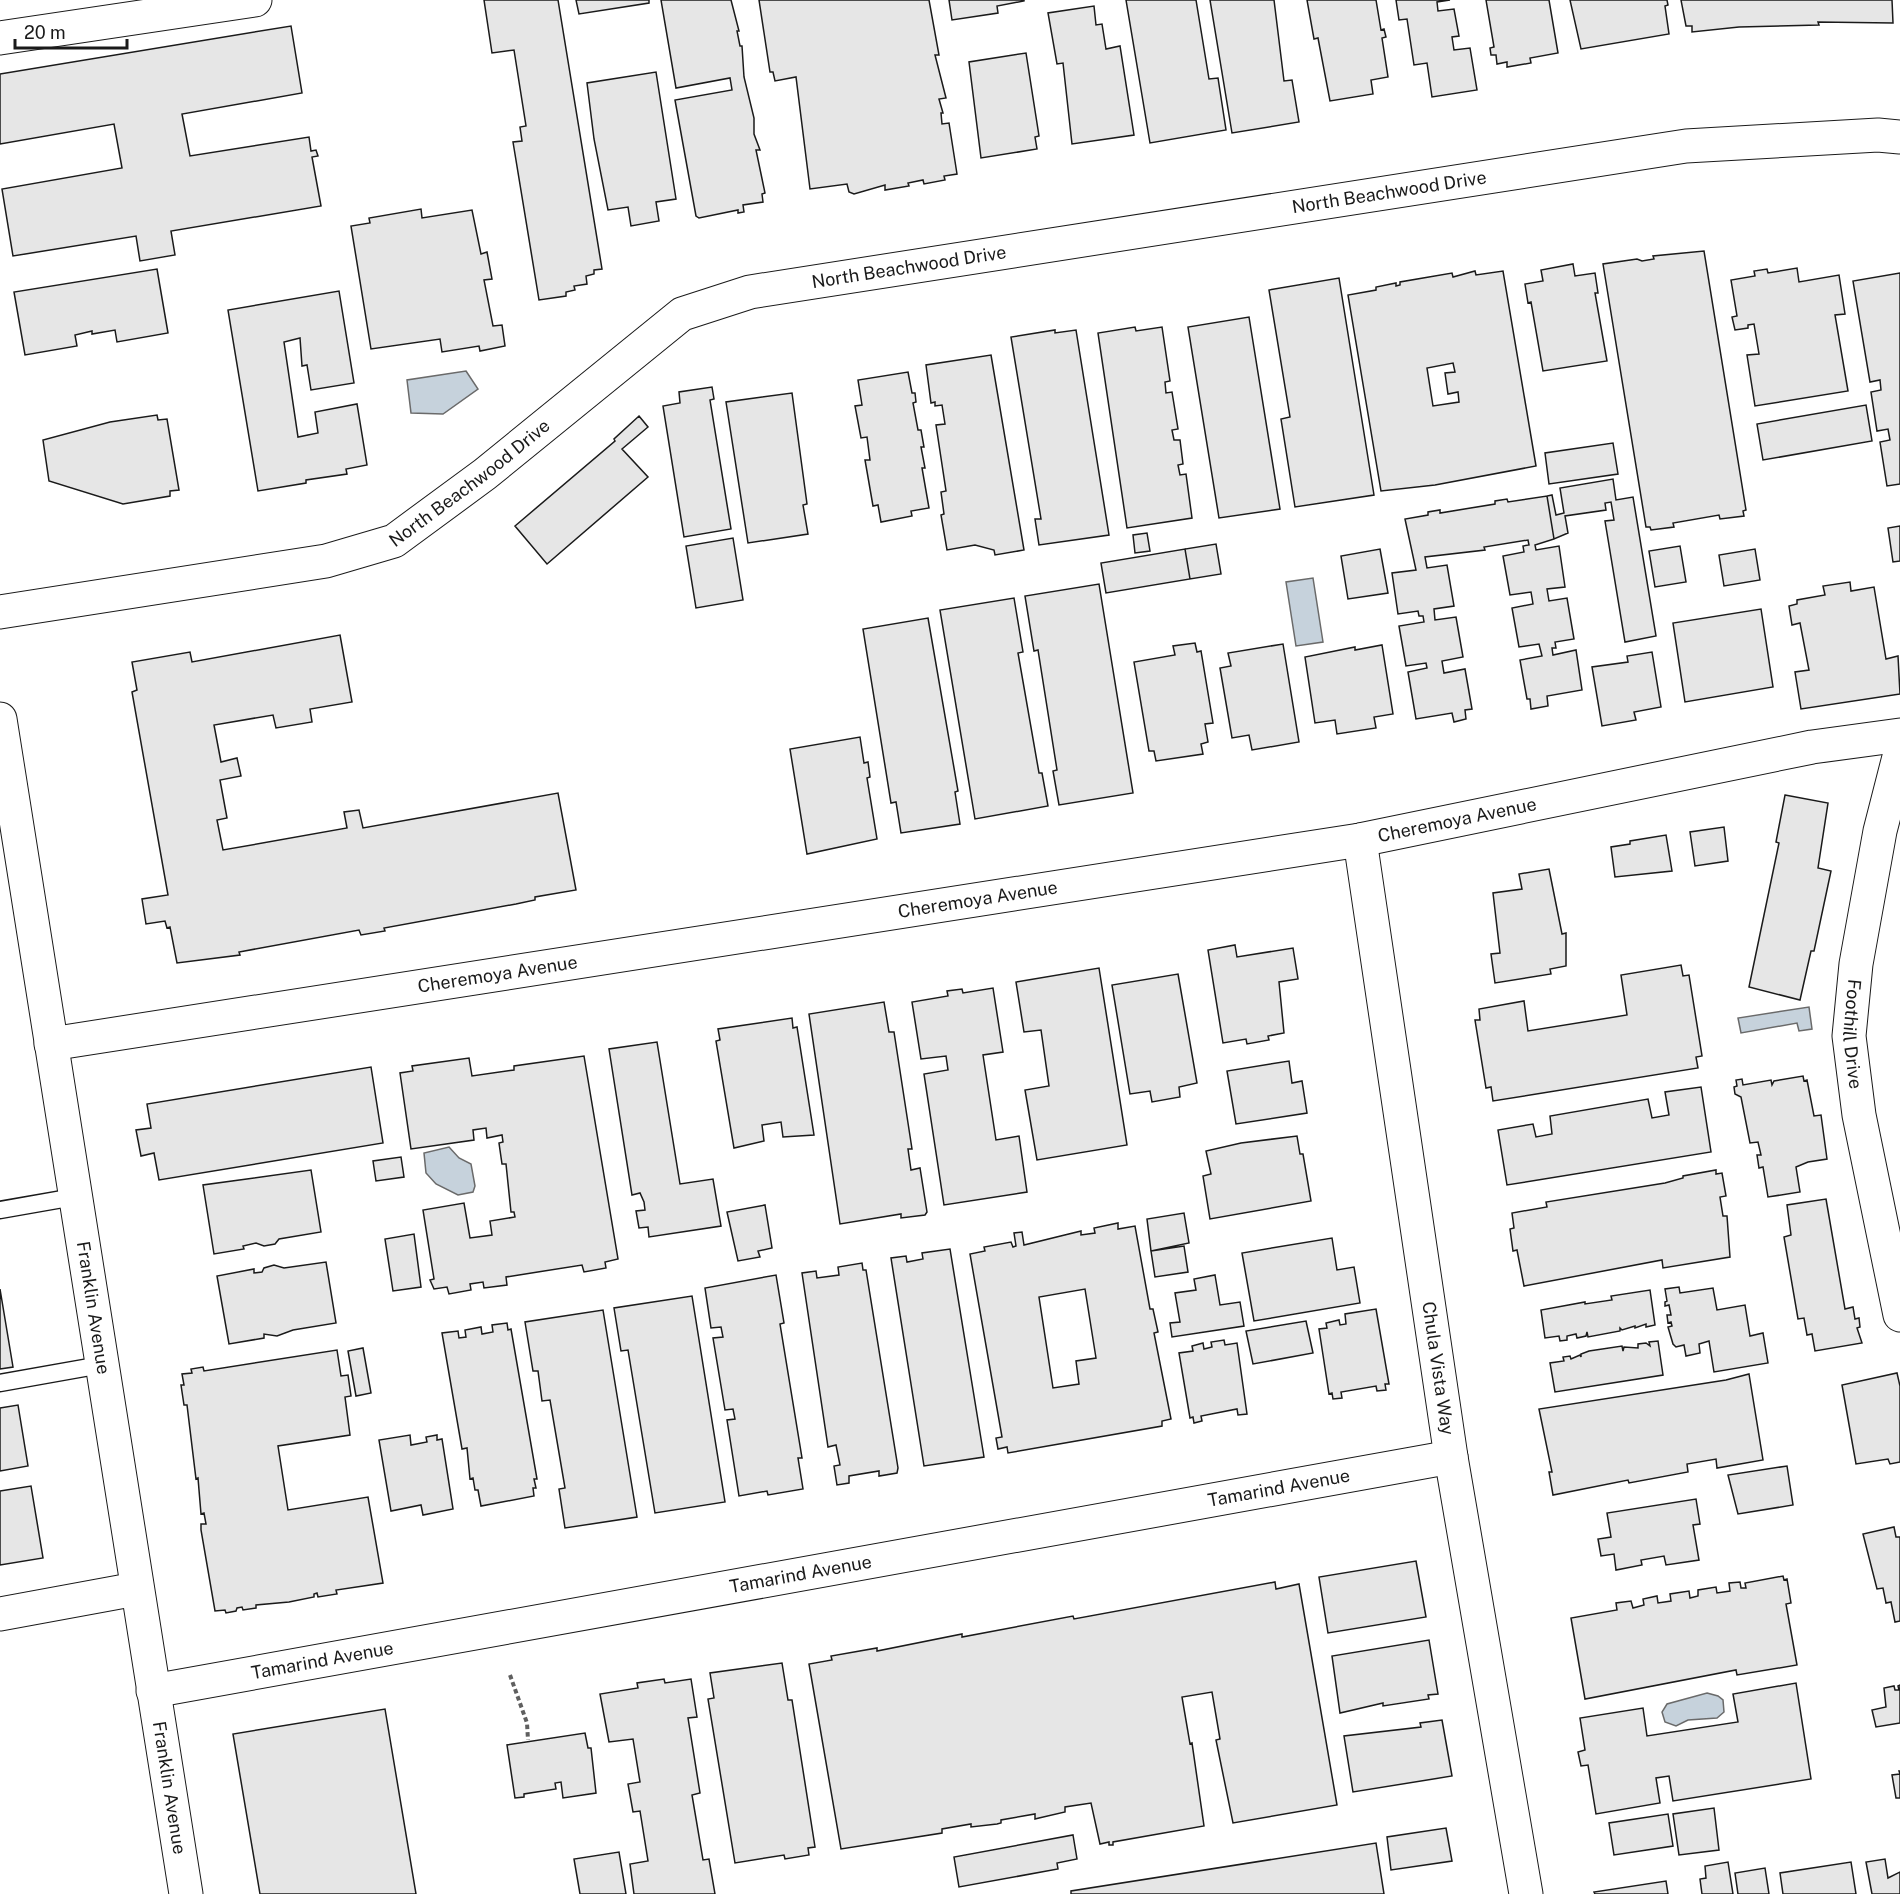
<svg xmlns="http://www.w3.org/2000/svg" width="1900" height="1894" font-family="'Public Sans',sans-serif">
<style>
.water{fill:#c6d2dc;stroke:#6a6a6a;stroke-width:1.5}
.building{fill:#e6e6e6;stroke:#1a1a1a;stroke-width:1.5;fill-rule:evenodd}
.lines{fill:none;stroke-linecap:round;stroke-linejoin:round}
.service-casing{stroke:#1a1a1a;stroke-width:19}
.minor-casing{stroke:#1a1a1a;stroke-width:35}
.tertiary-casing{stroke:#1a1a1a;stroke-width:35}
.secondary-casing{stroke:#1a1a1a;stroke-width:35}
.path{stroke:#5f5f5f;stroke-width:4;stroke-dasharray:4.5 3;stroke-linecap:butt}
.service{stroke:#fff;stroke-width:16}
.minor{stroke:#fff;stroke-width:33}
.tertiary{stroke:#fff;stroke-width:33}
.secondary{stroke:#fff;stroke-width:33}
.labels{text-anchor:middle;stroke-width:4.5;stroke-linejoin:round;paint-order:stroke}
.street-label{font-size:18px;fill:#1a1a1a;stroke:#fff}
</style>
<rect width="100%" height="100%" fill="#fff"/>
<path class="water" d="M466,371L478,389L443,414L411,413L407,380Z
M1313,578L1323,642L1296,646L1286,582Z
M1809,1007L1812,1029L1799,1031L1797,1023L1741,1033L1738,1018Z
M449,1147L459,1158L471,1164L475,1186L473,1192L458,1195L436,1184L426,1173L424,1153Z
M1707,1693L1718,1696L1723,1700L1724,1712L1717,1718L1688,1720L1676,1726L1665,1722L1662,1712L1667,1704Z"/>
<path class="building" d="M484,0H558L602,269L594,270V274L586,276L587,284L574,286L575,290L566,292V296L539,300L513,142L522,141L520,127L526,126L514,50L492,53Z
M576,0H649V3L579,14Z
M661,0H731L739,31H737L740,46H742L744,77L754,118V134L760,150H756L765,193L762,194L763,202L743,205L744,212L738,213V210L699,218L696,216L675,100L732,90L730,78L676,88Z
M759,0H929L939,55H935L946,98L939,99L943,113H941L942,124L949,123L957,174L944,176L945,180L924,184L923,180L908,183L909,186L885,190V185L854,194L849,192L847,184L810,189L796,77L775,81L773,72H770Z
M949,0H1024V1L997,6L998,13L952,20Z
M1126,0H1196L1209,79L1218,78L1226,130L1150,143Z
M1210,0H1274L1284,81L1292,80L1299,122L1232,133Z
M1307,0H1376L1381,30L1384,29L1386,37L1382,38L1388,77L1371,80L1373,94L1330,101L1318,38L1314,39Z
M1396,0H1450L1437,2L1438,11L1454,9L1459,36L1452,37L1454,50L1470,48L1477,90L1432,97L1427,63L1414,65L1407,19L1399,20Z
M1486,0H1549L1558,53L1530,58L1531,63L1507,67V62L1497,64L1496,55H1491L1490,48L1494,47Z
M1570,0H1667L1668,5L1665,6L1669,34L1581,49Z
M1681,0H1892L1893,23L1818,22L1819,25L1739,27L1692,32V26H1686Z
M1094,6L1096,25L1102,24L1106,49L1120,46L1134,135L1072,144L1063,63L1057,64L1048,13Z
M291,26L302,93L182,114L190,156L309,137L311,151L316,150L318,156L312,157L321,206L171,231L175,255L140,261L136,236L13,256L2,189L122,168L114,124L0,144V74Z
M1026,53L1039,136L1035,137L1037,149L981,158L969,62Z
M656,72L676,199L656,202L659,221L631,226L628,207L608,210L594,139L587,83Z
M421,209L422,218L472,210L481,254L487,252L492,279L484,280L493,326L502,325L505,346L480,351L479,346L442,352L440,339L371,349L351,226L370,223L369,218Z
M1704,251L1746,510L1743,511L1744,516L1720,519L1719,515L1673,523L1674,527L1651,530L1650,527H1646L1603,264L1637,259L1642,261L1654,259L1653,256Z
M1573,264L1575,276L1595,273L1598,293H1595L1607,361L1543,371L1531,302L1528,303L1525,284L1543,281L1541,270Z
M1797,268L1799,282L1839,275L1845,314L1835,315L1848,391L1755,406L1747,355L1759,354L1754,324L1748,325V328L1735,330L1732,317L1737,316L1731,280L1755,276L1754,271L1767,269L1768,273Z
M157,269L168,333L117,342L115,330L92,334V331L75,335L77,346L25,355L14,292Z
M1475,271L1476,275L1503,271L1536,466L1435,485L1381,491L1348,295L1376,290V287L1396,283V286L1400,285V282L1452,273L1453,277ZM1453,363L1455,372L1445,373L1448,394L1458,392L1459,402L1433,406L1427,368Z
M1900,273V484L1887,486L1880,442L1890,440L1888,429L1877,431L1871,392L1881,390L1880,380L1870,382L1853,281Z
M1339,278L1374,495L1295,507L1281,419L1290,417L1269,290Z
M339,291L354,383L311,390L307,365L302,366L300,338L284,342L298,437L318,433L315,412L357,404L367,465L346,469L347,474L306,480V483L258,491L228,310Z
M1249,317L1280,509L1219,518L1188,327Z
M1135,327L1136,331L1162,327L1170,381L1165,382L1166,393L1172,392L1178,429L1172,430L1174,440H1180L1183,464L1178,465L1180,475L1186,474L1192,518L1127,528L1098,333Z
M1055,330V333L1076,330L1109,535L1039,545L1035,519H1041L1011,337Z
M991,355L1024,550L995,555L994,550L975,545L947,550L941,515L944,514L941,492L946,491L936,425L945,424L942,405L935,406V402L931,403L926,365Z
M908,372L912,393H915L916,402L913,403L918,430H921L924,447H921L925,468H922L929,508L911,511L912,516L881,522L878,505L873,506L865,460H870L867,437L861,438L855,406L862,405L858,380Z
M712,387L714,399L710,400L731,529L684,537L663,406L680,403L679,392Z
M792,393L807,504L803,505L808,534L748,543L726,402Z
M1866,405L1872,441L1763,460L1757,424Z
M157,415L158,420L167,419L179,490L170,491V496L123,504L49,481L43,440L110,422Z
M639,416L648,427L622,449L648,477L547,564L515,526L615,441L614,439Z
M1613,443L1618,474L1549,484L1545,453Z
M1613,479L1616,500L1633,497L1656,636L1625,642L1605,521L1614,520L1611,502L1605,503L1606,510L1565,516L1568,533L1554,539L1547,496L1552,495L1556,515L1564,513L1560,488Z
M1547,496L1554,539L1535,545L1536,550L1559,546L1565,587L1547,589L1549,601L1567,598L1574,639L1555,642L1556,648H1552L1553,655L1576,650L1582,690L1547,696L1548,706L1531,709L1530,699H1527L1520,660L1542,656L1539,644L1519,647L1512,608L1533,604L1531,592L1510,595L1503,556L1524,552L1523,546L1529,545L1528,540L1484,547L1485,550L1425,557L1427,568L1447,565L1454,606L1434,609L1435,620L1456,617L1463,657L1442,661L1444,673L1465,669L1472,709L1465,710L1466,719L1454,722L1452,713L1416,719L1408,672L1427,668L1426,663L1406,666L1399,626L1424,622L1423,616H1419L1418,611L1398,614L1392,573L1416,570L1405,519L1428,515V512L1440,510V513L1495,504V501L1507,499L1508,502Z
M1900,526V561L1893,562L1888,528Z
M1147,533L1150,551L1135,553L1133,535Z
M733,538L743,600L696,608L686,546Z
M1216,544L1221,574L1190,579L1185,549Z
M1680,546L1686,582L1655,587L1649,551Z
M1185,549L1190,579L1106,593L1101,563Z
M1380,549L1388,593L1348,599L1341,556Z
M1755,549L1760,580L1724,586L1719,555Z
M1850,582L1851,591L1874,587L1886,659L1898,656L1900,694L1801,709L1795,672L1809,670L1800,623L1792,625L1789,606L1797,604V600L1825,595L1823,586Z
M1099,584L1133,793L1059,805L1053,771L1057,770L1038,650L1034,651L1025,596Z
M1014,598L1023,652L1018,653L1039,773H1042L1048,806L975,819L940,610Z
M1761,609L1773,687L1685,702L1673,623Z
M928,618L958,791L955,792L960,824L901,833L896,802L891,803L863,629Z
M340,635L352,702L310,709L312,722L276,728L273,715L214,725L221,762L237,758L241,776L220,780L227,818L217,820L223,850L347,828L344,812L359,810L363,828L558,793L576,890L535,897V900L516,904L384,928L385,931L361,935L359,930L239,952L240,955L177,963L170,927L167,928L165,921L146,924L142,899L168,895L132,692L137,690L132,662L190,652L192,662Z
M1195,643L1197,652L1201,651L1213,723L1205,724L1208,742L1201,744L1203,754L1156,761L1154,751H1149L1134,662L1175,655L1173,646Z
M1283,644L1299,742L1252,750L1249,735L1232,738L1220,668L1231,666L1228,653Z
M1382,645L1393,714L1374,717L1376,728L1337,734L1335,720L1315,723L1305,657L1355,647V650Z
M1652,652L1661,707L1634,712L1636,720L1602,726L1592,667L1628,662L1627,656Z
M860,737L864,763L868,762L870,777L867,778L877,839L807,854L790,749Z
M1785,795L1828,803L1818,868L1831,871L1814,951H1811L1800,1000L1749,987L1779,843L1776,842Z
M1724,827L1728,861L1695,866L1690,832Z
M1666,835L1672,871L1615,877L1611,847L1630,844V841Z
M1549,869L1562,934L1566,933V966L1550,969L1551,974L1495,983L1491,954L1500,953L1493,893L1522,889L1519,874Z
M1235,945L1237,957L1293,948L1298,979L1279,982L1284,1033L1268,1036L1269,1040L1247,1044L1246,1039L1223,1043L1208,950Z
M1681,965L1683,976L1689,975L1702,1056L1696,1057L1698,1068L1493,1101L1491,1087L1486,1088L1475,1020H1480L1479,1009L1524,1001L1528,1031L1627,1015L1621,975Z
M1099,968L1127,1145L1037,1160L1025,1090L1049,1086L1041,1030L1024,1032L1016,982Z
M1178,974L1197,1083L1179,1087L1180,1097L1152,1102L1150,1091L1130,1094L1112,985Z
M993,988L1003,1052L983,1055L996,1140L1019,1136L1027,1192L944,1205L924,1074L948,1070L946,1056L921,1059L912,1002L948,996L947,991L962,989L963,993Z
M884,1002L889,1032H894L912,1149H908L911,1170L920,1168L927,1212L925,1215L901,1218V1214L840,1224L809,1014Z
M792,1018L793,1028L797,1027L814,1135L783,1137L781,1122L762,1125L764,1141L734,1148L716,1041L720,1040L718,1029Z
M657,1042L680,1184L713,1179L721,1226L649,1237L648,1227L639,1228L636,1211L645,1210L644,1202L640,1193L632,1195L609,1049Z
M584,1056L618,1259L605,1262L606,1268L584,1272L582,1265L506,1277L507,1285L484,1288L483,1282L470,1284L471,1290L449,1294L447,1287L434,1289L430,1280L434,1279L423,1210L464,1203L470,1238L492,1235L490,1221L515,1217L514,1212H511L506,1164H502L499,1143L503,1142L502,1135L487,1138L486,1128L473,1130L474,1140L411,1149L400,1073L413,1071L412,1066L469,1058L472,1076L514,1070V1066Z
M1289,1061L1292,1083L1302,1081L1307,1113L1236,1124L1227,1071Z
M371,1067L383,1143L159,1180L154,1153L141,1156L136,1130L151,1128L147,1104Z
M1803,1076L1804,1081L1807,1080L1814,1116L1821,1115L1827,1159L1808,1162L1796,1167L1800,1192L1768,1197L1763,1167L1759,1168L1757,1155H1761L1758,1142L1750,1143L1741,1097L1735,1094L1734,1087L1737,1086L1736,1080L1742,1079L1743,1085L1771,1080L1772,1085L1774,1081Z
M1701,1087L1711,1152L1507,1185L1498,1130L1533,1124L1536,1137L1552,1134L1550,1116L1648,1099L1652,1118L1669,1115L1665,1092Z
M1297,1136L1300,1154H1303L1311,1201L1210,1219L1203,1176L1211,1174L1206,1151L1241,1143Z
M401,1157L404,1177L376,1181L373,1161Z
M311,1170L321,1232L279,1239L275,1244L264,1246L256,1243L243,1246L244,1249L214,1254L203,1185Z
M1716,1170V1174L1722,1173L1726,1196L1720,1197L1723,1216H1727L1730,1257L1663,1268L1662,1260L1524,1286L1517,1250L1513,1251L1510,1229L1514,1228L1512,1213L1547,1207L1546,1202L1665,1183L1683,1178V1176Z
M1826,1199L1845,1309L1853,1307L1855,1319L1859,1318L1860,1327L1857,1328L1862,1343L1815,1351L1812,1334L1807,1335L1804,1318L1798,1319L1784,1237L1791,1235L1787,1205Z
M765,1205L772,1248L758,1251L760,1257L738,1261L727,1212Z
M1184,1213L1189,1243L1151,1251L1147,1219Z
M1118,1223V1229L1135,1226L1150,1309H1153L1158,1332L1154,1333L1171,1419L1162,1421V1426L1008,1453L1007,1447L998,1449L996,1438L1002,1437L970,1254L985,1251L984,1247L1011,1242L1013,1247L1016,1246L1014,1233L1022,1232L1024,1245L1081,1231V1235L1095,1233L1094,1228ZM1085,1289L1096,1358L1076,1361L1079,1384L1053,1388L1039,1297Z
M414,1234L421,1287L393,1291L385,1239Z
M1332,1238L1337,1270L1354,1267L1360,1303L1254,1321L1242,1253Z
M1184,1246L1188,1272L1155,1277L1151,1251Z
M950,1249L984,1457L924,1466L891,1258L906,1256L907,1262L923,1259L922,1253Z
M326,1262L336,1323L293,1330L277,1336L264,1334V1338L229,1344L217,1276L254,1269V1273L262,1272L264,1268L274,1265L284,1268Z
M862,1263L863,1270H866L898,1468L897,1473L879,1476V1471L849,1476V1483L837,1485L834,1466L840,1465L836,1445L828,1447L802,1273L816,1271L817,1278L839,1275L838,1267Z
M776,1275L784,1323L780,1324L802,1458H798L803,1489L768,1495L767,1491L739,1496L727,1420L735,1419L733,1409L725,1410L713,1338L723,1337L721,1327L711,1328L705,1288Z
M1215,1275L1220,1305L1240,1302L1244,1326L1172,1337L1170,1323L1180,1322L1175,1293L1196,1290L1194,1279Z
M1679,1287L1680,1293L1713,1288L1717,1310L1745,1305L1750,1336L1763,1333L1768,1363L1714,1372L1709,1341L1699,1344L1700,1353L1686,1356L1684,1345L1676,1347L1673,1344L1668,1327L1672,1326L1671,1322L1668,1323L1667,1315H1671L1669,1305L1665,1306V1302L1667,1301L1665,1289Z
M0,1289L13,1367L0,1369Z
M1650,1290L1655,1325L1646,1327V1324L1635,1328V1326L1622,1330L1620,1328V1331L1588,1337L1587,1332L1586,1336L1577,1338L1576,1334L1567,1336V1340L1560,1341L1559,1336L1545,1338L1541,1310L1585,1302V1304L1612,1300L1611,1296Z
M692,1296L725,1502L655,1513L628,1350L621,1351L614,1308Z
M1376,1309L1389,1384H1385L1386,1390L1377,1391L1376,1386L1341,1392L1342,1398L1333,1399L1332,1393L1329,1394L1319,1329L1327,1328L1326,1323L1339,1320L1340,1325L1346,1324L1345,1314Z
M603,1310L637,1517L565,1528L559,1489L565,1488L550,1400L542,1401L538,1371H533L525,1322Z
M1306,1321L1313,1353L1253,1364L1246,1331Z
M507,1323L508,1330L511,1329L537,1479H534L536,1488H533L534,1496L481,1506L478,1490H475L473,1478L470,1479L467,1448L462,1449L442,1333L458,1331L459,1338L466,1337L465,1330L481,1327L482,1334L493,1332L492,1325Z
M1224,1340L1225,1345L1237,1343L1247,1414L1238,1415L1237,1409L1201,1416L1202,1421L1194,1423L1193,1417L1190,1418L1179,1353L1193,1351L1192,1346L1203,1343L1204,1349L1212,1347L1211,1342Z
M1658,1341L1663,1375L1555,1392L1550,1363L1564,1361L1563,1357L1570,1356L1571,1359L1580,1355L1581,1357V1354L1589,1351L1622,1346L1623,1351L1624,1347L1638,1348V1344L1646,1343L1650,1346L1649,1342Z
M363,1348L371,1393L356,1396L348,1351Z
M337,1350L341,1376L348,1375L351,1396L345,1397L350,1435L278,1446L288,1510L368,1497L383,1583L336,1590L337,1594L318,1597L317,1593L314,1594V1597L289,1602L256,1605V1608L243,1610L242,1607L237,1608L236,1611L226,1613L225,1610L215,1611L201,1530V1524H206L204,1513L201,1514L198,1478L196,1479L187,1405H184L181,1385H184L182,1374L192,1373L191,1369L203,1367L204,1371Z
M1897,1373L1900,1386V1462L1890,1464L1888,1459L1856,1464L1842,1385Z
M1749,1374L1763,1460L1717,1468L1716,1459L1687,1464L1688,1472L1629,1483L1628,1480L1553,1495L1549,1472H1552L1539,1409L1726,1380Z
M18,1405L28,1466L0,1471V1408Z
M410,1435L411,1445L427,1442L426,1437L437,1435V1440L442,1439L453,1509L423,1515L421,1505L391,1511L379,1440Z
M1787,1466L1793,1505L1738,1514L1728,1475Z
M31,1486L43,1558L0,1565V1491Z
M1696,1499L1700,1524L1693,1525L1699,1560L1666,1565L1664,1556L1641,1560L1642,1565L1616,1570L1614,1554L1601,1556L1598,1539L1611,1537L1607,1513Z
M1894,1527L1896,1537H1900V1621L1895,1622L1891,1602L1886,1603L1883,1588L1877,1589L1863,1534Z
M1416,1561L1426,1617L1328,1633L1319,1577Z
M1783,1576L1784,1580L1787,1579L1791,1603L1786,1604L1797,1665L1737,1675L1736,1670L1585,1699L1571,1618L1617,1610L1616,1603L1631,1601L1633,1608L1644,1605L1643,1599L1657,1596L1658,1603L1671,1601L1670,1594L1689,1591L1690,1598L1698,1596V1590L1716,1587L1717,1593L1730,1591L1729,1583L1740,1582L1741,1588H1746L1745,1583Z
M1275,1582L1276,1589L1299,1584L1337,1805L1233,1823L1216,1740L1220,1739L1212,1692L1182,1697L1190,1744L1192,1743L1204,1826L1113,1842V1845H1109V1842L1100,1844L1091,1803L1065,1807V1812L1039,1818L1035,1819V1814L1001,1820V1823L997,1824L971,1827V1824L942,1829V1833L841,1849L809,1664L832,1660L831,1656L877,1648V1651L962,1634V1637L1073,1616L1074,1619Z
M1429,1640L1438,1694L1428,1695L1429,1699L1383,1706V1703L1340,1713L1332,1656Z
M782,1663L788,1700H792L815,1847L808,1848L809,1855L785,1859L784,1855L735,1863L708,1699L714,1698L710,1673Z
M664,1679L665,1683L691,1679L697,1717L688,1718L700,1793L692,1795L703,1860L709,1859L715,1894H634L630,1864L648,1861L640,1811L633,1812L628,1784L640,1782L633,1739L609,1742L600,1694L638,1688L637,1683Z
M1796,1683L1811,1779L1673,1801L1669,1776L1656,1778L1660,1803L1596,1814L1588,1765L1581,1766L1578,1752L1585,1750L1580,1718L1643,1708L1647,1736L1738,1722L1733,1694Z
M1900,1685V1723L1876,1727L1872,1710L1886,1707L1884,1688L1894,1686L1895,1690H1899L1898,1686Z
M385,1709L416,1894H260L233,1734Z
M1442,1720L1452,1776L1353,1792L1344,1736L1421,1727L1420,1723Z
M585,1733L588,1748H591L596,1793L563,1798L561,1782L555,1783L556,1789L524,1794V1797L515,1798L507,1745Z
M1899,1771H1900V1798H1896L1892,1775L1900,1774Z
M1714,1808L1719,1850L1679,1855L1673,1814Z
M1668,1814L1673,1846L1614,1855L1609,1823Z
M1446,1828L1452,1861L1391,1870L1387,1837Z
M1073,1835L1077,1859L1057,1863L1058,1869L959,1887L954,1857Z
M1376,1843L1384,1894H1071V1891Z
M619,1852L626,1894H580L574,1859Z
M1885,1859L1888,1878L1900,1872V1894H1872L1866,1862Z
M1728,1862L1733,1894H1702L1700,1879L1706,1878L1705,1866Z
M1851,1862L1856,1894H1783L1780,1873Z
M1765,1868L1769,1894H1738L1735,1873Z
M1666,1881L1668,1894H1595L1594,1892Z"/>
<g class="lines">
<g class="service-casing">
<path id="service" d="M0,1210L74,1197
M0,1383L101,1365"/>
</g>
<g class="minor-casing">
<g id="minor">
<path d="M0,38L255,0"/>
<path id="s1" d="M1900,753L1880,831L1856,964L1849,1036L1859,1115L1900,1315"/>
<path id="s2" d="M1360,840L1451,1457L1526,1894"/>
<path id="s3" d="M51,1044L1360,840L1812,747L1900,735"/>
<path d="M0,1614L136,1589"/>
<path id="s4" d="M153,1691L1451,1457"/>
</g>
</g>
<g class="tertiary-casing">
<g id="tertiary">
<path id="s5" d="M0,612L326,561L394,541L485,474L682,314L750,292L1686,146L1878,135L1900,137"/>
</g>
</g>
<g class="secondary-casing">
<g id="secondary">
<path id="s6" d="M0,719L186,1894"/>
</g>
</g>
<path class="path" d="M510,1675L527,1723L528,1740"/>
<use href="#service" class="service"/>
<use href="#minor" class="minor"/>
<use href="#tertiary" class="tertiary"/>
<use href="#secondary" class="secondary"/>
</g>
<g class="labels">
<g class="street-label">
<text dy="6" stroke="none"><textPath href="#s5" startOffset="1486">North Beachwood Drive</textPath></text>
<text dy="6" stroke="none"><textPath href="#s5" startOffset="1000">North Beachwood Drive</textPath></text>
<text dy="6" stroke="none"><textPath href="#s5" startOffset="496">North Beachwood Drive</textPath></text>
<text dy="6" stroke="none"><textPath href="#s3" startOffset="1424">Cheremoya Avenue</textPath></text>
<text dy="6" stroke="none"><textPath href="#s3" startOffset="938">Cheremoya Avenue</textPath></text>
<text dy="6" stroke="none"><textPath href="#s3" startOffset="452">Cheremoya Avenue</textPath></text>
<text dy="6" stroke="none"><textPath href="#s1" startOffset="286">Foothill Drive</textPath></text>
<text dy="6" stroke="none"><textPath href="#s6" startOffset="596">Franklin Avenue</textPath></text>
<text dy="6" stroke="none"><textPath href="#s2" startOffset="534">Chula Vista Way</textPath></text>
<text dy="6" stroke="none"><textPath href="#s4" startOffset="1144">Tamarind Avenue</textPath></text>
<text dy="6" stroke="none"><textPath href="#s4" startOffset="658">Tamarind Avenue</textPath></text>
<text dy="6" stroke="none"><textPath href="#s4" startOffset="172">Tamarind Avenue</textPath></text>
<text dy="6" stroke="none"><textPath href="#s6" startOffset="1082">Franklin Avenue</textPath></text>
</g>
</g>
<path d="M15 39v9h112v-9" fill="none" stroke="#1a1a1a" stroke-width="3"/>
<text x="24" y="39" font-size="18" fill="#1a1a1a" stroke="#ffffff" stroke-width="4.5" paint-order="stroke">20 m</text>
</svg>
